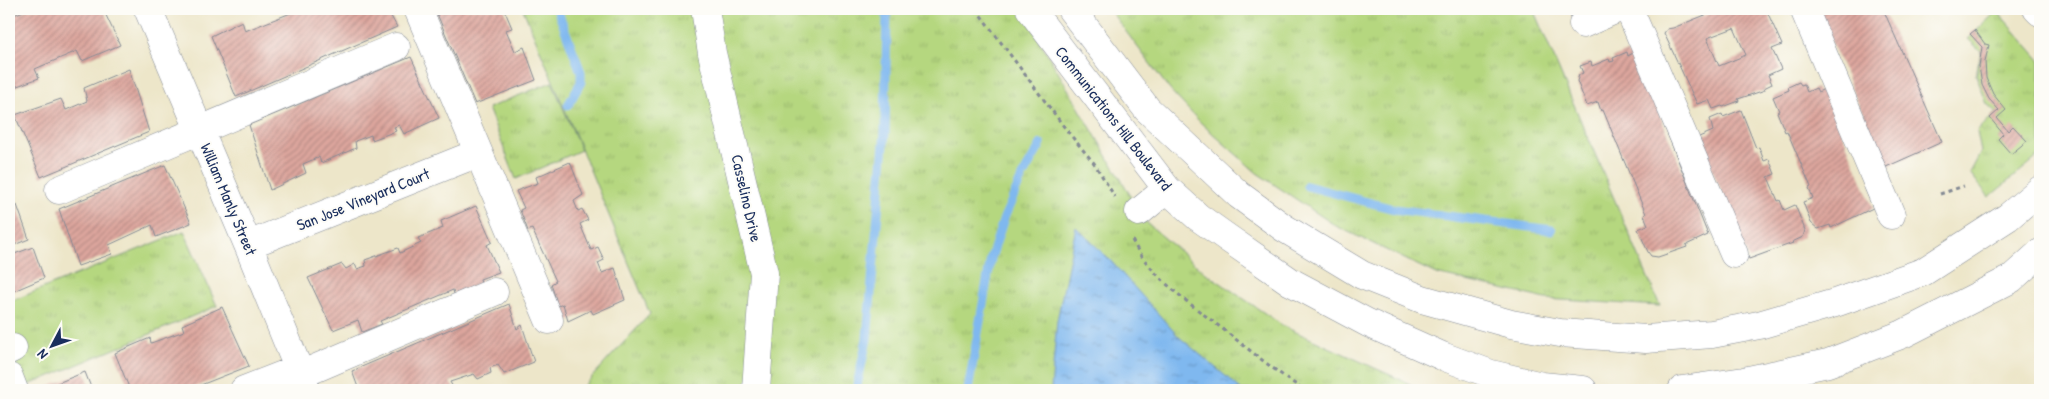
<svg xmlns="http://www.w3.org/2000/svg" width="2049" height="399" font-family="'Patrick Hand',sans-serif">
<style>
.grass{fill:url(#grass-tufts);stroke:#68836e}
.water{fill:url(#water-ripples);stroke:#4d74a6}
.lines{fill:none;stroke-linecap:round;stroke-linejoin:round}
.stream{stroke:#7fb8ef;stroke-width:9}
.building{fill:url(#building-hatch);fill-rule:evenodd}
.minor-casing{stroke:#848a94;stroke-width:29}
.major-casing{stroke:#848a94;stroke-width:29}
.path{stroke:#848a94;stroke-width:3;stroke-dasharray:4 4;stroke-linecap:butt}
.minor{stroke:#fff;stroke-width:28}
.major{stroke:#fff;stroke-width:28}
.labels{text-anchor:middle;stroke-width:4;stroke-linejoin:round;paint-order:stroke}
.street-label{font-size:16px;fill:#1b2f5e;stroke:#fdfcf7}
</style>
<defs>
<pattern id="grass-tufts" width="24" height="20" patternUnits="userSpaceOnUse" patternTransform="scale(1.25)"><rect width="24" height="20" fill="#b5d77f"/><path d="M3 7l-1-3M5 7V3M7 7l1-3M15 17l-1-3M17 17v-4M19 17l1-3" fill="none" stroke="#9bb970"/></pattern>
<pattern id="water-ripples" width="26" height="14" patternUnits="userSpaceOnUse" patternTransform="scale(1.25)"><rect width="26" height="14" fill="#7fb8ef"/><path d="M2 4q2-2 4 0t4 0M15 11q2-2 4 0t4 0" fill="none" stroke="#6796c5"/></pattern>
<pattern id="building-hatch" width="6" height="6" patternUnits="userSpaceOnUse" patternTransform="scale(1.25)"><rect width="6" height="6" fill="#dda69d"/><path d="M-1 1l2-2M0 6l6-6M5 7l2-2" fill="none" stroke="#b28883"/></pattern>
</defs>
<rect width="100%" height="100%" fill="#fdfcf7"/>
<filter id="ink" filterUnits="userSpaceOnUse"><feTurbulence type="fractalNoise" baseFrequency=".02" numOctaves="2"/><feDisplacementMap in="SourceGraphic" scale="10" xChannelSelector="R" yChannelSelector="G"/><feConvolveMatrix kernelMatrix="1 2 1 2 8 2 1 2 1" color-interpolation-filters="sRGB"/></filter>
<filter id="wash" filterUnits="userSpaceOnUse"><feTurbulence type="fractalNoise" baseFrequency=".0096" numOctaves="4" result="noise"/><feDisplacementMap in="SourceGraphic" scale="20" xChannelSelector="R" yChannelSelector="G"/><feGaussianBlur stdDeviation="1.12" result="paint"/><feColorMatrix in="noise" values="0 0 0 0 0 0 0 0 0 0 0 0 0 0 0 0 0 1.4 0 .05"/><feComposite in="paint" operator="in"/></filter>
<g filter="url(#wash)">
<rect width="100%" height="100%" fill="#ede6c9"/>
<path class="grass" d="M523,9H1021L1146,222L1203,271L1285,327L1423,390H580L650,314Z
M1109,9H1533L1660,306L1546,299L1436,274L1336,226L1257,173L1201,123L1170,90Z
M1997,11L2040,60V155L1989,197L1970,173L1981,152L1977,132L1996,112L1987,104L1976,75L1981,51L1968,39Z
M552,82L581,150L516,179L488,108Z
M184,231L217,306L17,390H9V302Z"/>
<path class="water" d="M1076,227L1109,259L1178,336L1242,390H1051L1057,321Z"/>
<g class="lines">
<path class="stream" d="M557,9L581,72V82L568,105
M1307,186L1394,209L1552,230
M856,390L867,339L885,132L887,9
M968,390L991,258L1004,218L1022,177L1041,144"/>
</g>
<g id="blocks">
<path class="building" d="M28,9H103L120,45L82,61L77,51L35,69L39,78L9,89V17Z
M301,9H387L397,27L236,97L211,36L242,21L245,31Z
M435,9H504L512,28L506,30L515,51L524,47L536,80L475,104Z
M1720,9H1766L1782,45L1772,49L1781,69L1768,75L1772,84L1764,88L1765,90L1738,99L1739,101L1723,107L1722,106L1713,109L1709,100L1697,104L1664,33L1667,29L1673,28ZM1734,28L1746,55L1719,66L1707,38Z
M1817,9H1883L1942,142L1886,167Z
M1975,30L1985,44L1989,45L1985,61L1986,78L1993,94L2006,110L1997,118L2008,131L2013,126L2027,141L2011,154L1998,139L2003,134L1990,118L1999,110L1989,99L1982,85L1979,66L1982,47L1970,34Z
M1627,52L1628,56L1633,53L1642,74L1643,73L1708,235L1686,245L1687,247L1658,257L1651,256L1648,252L1638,229L1648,225L1644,215L1646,214L1603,110L1601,111L1598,102L1587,106L1577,81L1579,75L1583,73L1580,66L1591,62L1592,66L1609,59L1610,62L1614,61L1613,58Z
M411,57L439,118L404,134L399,125L394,127L396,131L372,140L371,135L355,141L356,148L321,163L319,157L303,164L306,173L270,190L249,125Z
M129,69L149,132L41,177L15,115L61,99L66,110L87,101L84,88Z
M1799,82L1801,85L1804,84L1807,92L1816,88L1818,92L1824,89L1873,208L1831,228L1830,225L1818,229L1811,223L1803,202L1813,198L1809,188L1811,187L1787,131L1785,132L1777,112L1779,111L1773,97L1789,90L1788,87Z
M1741,110L1756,148L1759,147L1764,161L1769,159L1775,174L1768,177L1778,201L1780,200L1784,210L1795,205L1805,230L1803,237L1792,242L1793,243L1749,259L1699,137L1713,131L1710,119L1722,114L1723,117Z
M570,162L583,195L574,201L578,211L582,209L588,220L580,224L591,250L598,247L604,260L598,263L602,273L615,268L625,300L593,314L591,310L568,321L563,304L558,306L551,284L556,281L532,229L528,231L520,210L524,208L516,191L538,183L536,177Z
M165,165L191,223L156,237L152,225L109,245L112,254L78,266L59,209Z
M17,205L29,239L9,247V208Z
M476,206L492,242L487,245L499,272L480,279L481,284L454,294L453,290L380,321L382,324L362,332L358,320L333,330L308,278L342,264L346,269L355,264L357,269L366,266L365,260L398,248L400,253L421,243L418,238L443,228L441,221Z
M33,247L44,278L9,293V256Z
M509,304L517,329L522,325L534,362L504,374L498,365L490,368L491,373L478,379L474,374L450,382L454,389L451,390H359L352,371Z
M222,307L249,366L188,390H130L115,353L150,338L151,343L184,331L182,325Z
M85,372L92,390H40Z"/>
</g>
</g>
<g filter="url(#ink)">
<use href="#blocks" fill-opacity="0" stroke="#848a94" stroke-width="1"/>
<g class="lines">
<g class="minor-casing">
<path id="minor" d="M148,9L248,245L307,390
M418,9L549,320
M705,9L712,53L764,273L756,390
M1030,9L1167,189L1198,217L1229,239L1291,282L1368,323L1442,356L1491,374L1542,386L1583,390
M1071,9L1147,109L1239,195L1284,228L1362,275L1422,299L1511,324L1560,333L1646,339L1712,334L1759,325L1835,303L1923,272L2008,217L2040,190
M1629,9L1734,254
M1804,9L1891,215
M1583,24L1617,9
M59,190L396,47
M1139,212L1167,189
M248,245L478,153
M9,350L13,348
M300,375L494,292
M9,377L14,390
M244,390L298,369
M1682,390L1744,381L1828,363L1903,334L2011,279L2040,253"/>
</g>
<g class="major-casing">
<path id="major" d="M2037,9L2040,12"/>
</g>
<path class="path" d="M976,9L1068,132L1094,163L1115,197
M1940,194L1964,186
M1132,240C1151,278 1191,304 1224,330C1251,351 1276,372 1304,390"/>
<use href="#minor" class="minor"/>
<use href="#major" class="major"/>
</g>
</g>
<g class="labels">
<g class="street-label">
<text transform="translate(1114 118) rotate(52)" y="6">Communications Hill Boulevard</text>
<text transform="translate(747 198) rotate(77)" y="6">Casselino Drive</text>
<text transform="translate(229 199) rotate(67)" y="6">William Manly Street</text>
<text transform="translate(363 199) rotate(-22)" y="6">San Jose Vineyard Court</text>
</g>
</g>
<rect width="2049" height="399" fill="none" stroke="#fdfcf7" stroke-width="30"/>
<g transform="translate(52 346) rotate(229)" stroke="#fdfcf7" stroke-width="4" paint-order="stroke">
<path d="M0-4L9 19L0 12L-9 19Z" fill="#1b2f5e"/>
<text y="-8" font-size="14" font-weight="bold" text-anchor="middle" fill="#1b2f5e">N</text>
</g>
</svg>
